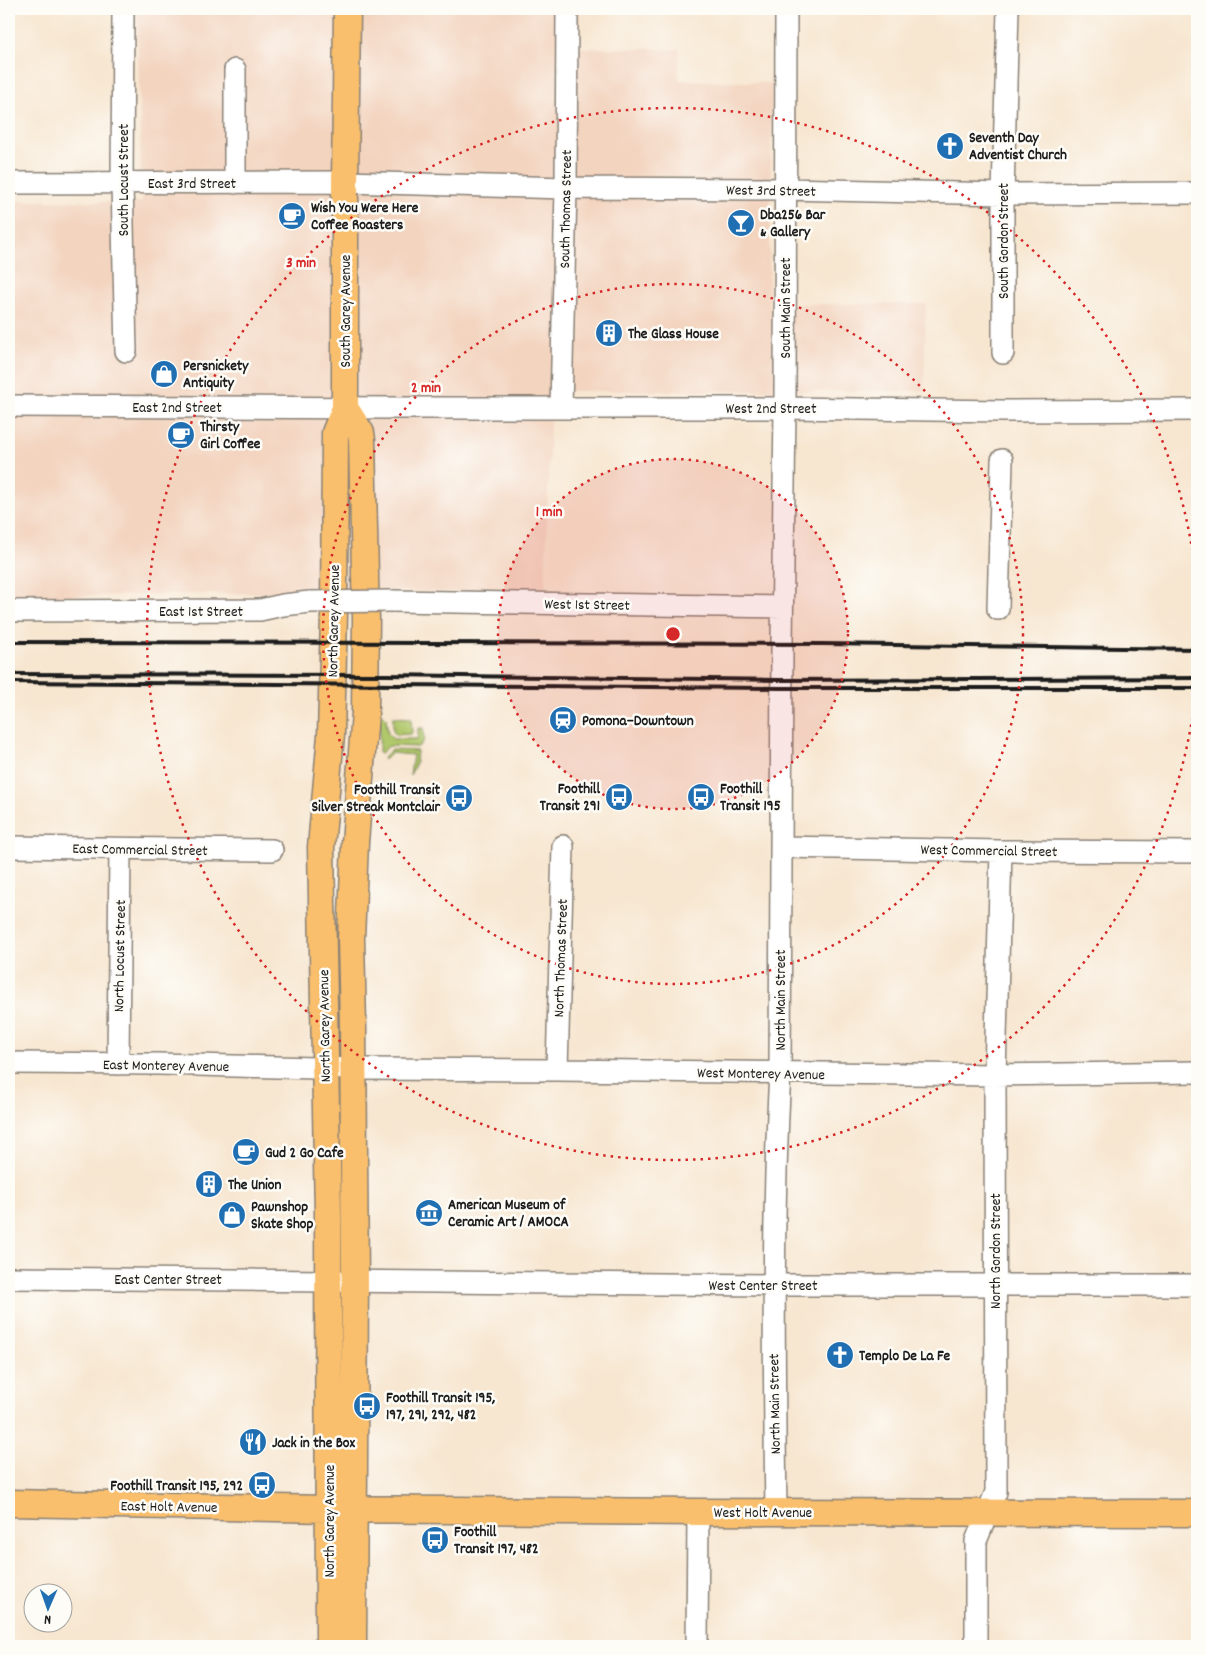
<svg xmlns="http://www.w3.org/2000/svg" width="1206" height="1655" font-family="Dekko,sans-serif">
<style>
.built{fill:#f3d4bf}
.green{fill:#b0c76c;stroke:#667244}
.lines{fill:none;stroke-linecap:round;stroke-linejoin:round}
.minor-casing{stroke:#8a8176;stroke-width:24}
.major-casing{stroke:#8a8176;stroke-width:29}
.minor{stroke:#fff;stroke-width:21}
.major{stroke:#f9bf6d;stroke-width:26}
.rail{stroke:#1c1c1c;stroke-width:4}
.minor-bridge-casing{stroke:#8a8176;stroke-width:24;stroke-linecap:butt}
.minor-bridge{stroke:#fff;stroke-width:21}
.ring{fill:none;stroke:#d62828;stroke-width:2.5;stroke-dasharray:2.5 5}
.labels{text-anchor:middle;stroke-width:5;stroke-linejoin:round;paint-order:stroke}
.poi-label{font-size:15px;font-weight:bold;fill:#1c1c1c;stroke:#fdfcf7;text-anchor:start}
.street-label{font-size:15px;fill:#1c1c1c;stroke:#fdfcf7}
.centre{fill:#d62828;stroke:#fdfcf7;stroke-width:2.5}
.ring-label{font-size:15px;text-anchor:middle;font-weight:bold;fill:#d62828;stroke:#fdfcf7;stroke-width:5;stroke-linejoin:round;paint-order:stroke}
</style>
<rect width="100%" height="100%" fill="#fdfcf7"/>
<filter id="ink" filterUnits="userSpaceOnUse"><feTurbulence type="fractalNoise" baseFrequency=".02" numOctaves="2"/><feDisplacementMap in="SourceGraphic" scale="10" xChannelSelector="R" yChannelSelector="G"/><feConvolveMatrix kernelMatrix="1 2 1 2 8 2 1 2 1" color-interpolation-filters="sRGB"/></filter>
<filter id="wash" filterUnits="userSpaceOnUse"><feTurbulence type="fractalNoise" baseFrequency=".0096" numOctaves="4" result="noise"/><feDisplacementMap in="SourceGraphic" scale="20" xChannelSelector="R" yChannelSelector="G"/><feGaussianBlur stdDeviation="1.12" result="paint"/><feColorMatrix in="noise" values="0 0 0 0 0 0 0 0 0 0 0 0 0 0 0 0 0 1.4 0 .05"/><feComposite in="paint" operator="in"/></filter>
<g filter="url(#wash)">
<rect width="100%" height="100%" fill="#f7e6d0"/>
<path class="built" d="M137,9H580L579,48L679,49V80L772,83L769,304H926L924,391H551L545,592L392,591L9,597V201L142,202Z"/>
<path class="green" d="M380,713L386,718L388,734L393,739H416L418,737V728H423L424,740L418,747L389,746L381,753H379Z
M393,717L411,718L412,732L411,734L396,735L393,731Z
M391,750L417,751L416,763L410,775L413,755L391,753L384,760L383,758Z"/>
</g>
<g filter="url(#ink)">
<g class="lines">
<g class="minor-casing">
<path id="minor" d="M123,9L122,184L126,351
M9,183L345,182L566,188L786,189L1003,194L1197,193
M235,183V70
M1003,353V194L1008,9
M9,406L395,408H785L1003,411L1197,410
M561,408L566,188L567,9
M392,601L782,607
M998,609L1002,460
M9,611L260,610L283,605L310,602
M9,847L272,850
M781,847L1001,851L1197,852
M9,1063L159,1064L354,1069L557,1070L995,1075L1197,1072
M118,1064L120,849
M557,1070L563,846
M9,1278L773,1285H1197
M776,1512C774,1366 772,1219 780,1073L782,644L785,408L786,9
M697,1646L698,1512
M976,1646V1541L996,1492L995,1075L1001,851"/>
</g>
<g class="major-casing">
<path id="major" d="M347,9L345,182V408L361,433L362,440L366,619L365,713L355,843L351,939L353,1025L355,1281L353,1646
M9,1503L329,1509L698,1512L1197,1513
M329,1646L328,1216L321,847L331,735L334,615L335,433L345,408"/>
</g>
<use href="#minor" class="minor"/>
<use href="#major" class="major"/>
<path class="rail" d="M9,642L823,644L1197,649
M9,674L387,675L781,680L1197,678
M9,682L781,688H1197"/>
<g class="minor-bridge-casing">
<path id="minor-bridge" d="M310,602L392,601"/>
</g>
<use href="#minor-bridge" class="minor-bridge"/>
</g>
</g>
<circle cx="673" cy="634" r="175" fill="#d62828" fill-opacity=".12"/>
<g class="ring">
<circle cx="673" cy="634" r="175"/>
<circle cx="673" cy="634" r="350"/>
<path d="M1197 680A526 526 0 1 1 1197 588"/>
</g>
<defs>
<g id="church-disc" transform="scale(1.4375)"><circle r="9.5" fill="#1f6fb2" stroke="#fdfcf7"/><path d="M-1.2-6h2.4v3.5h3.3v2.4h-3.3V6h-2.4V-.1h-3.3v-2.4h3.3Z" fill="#fff"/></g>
<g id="cafe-disc" transform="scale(1.4375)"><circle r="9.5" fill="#1f6fb2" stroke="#fdfcf7"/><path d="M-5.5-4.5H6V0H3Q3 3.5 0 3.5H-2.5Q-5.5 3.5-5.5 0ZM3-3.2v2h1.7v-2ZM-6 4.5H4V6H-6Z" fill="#fff"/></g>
<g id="bar-disc" transform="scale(1.4375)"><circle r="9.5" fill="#1f6fb2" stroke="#fdfcf7"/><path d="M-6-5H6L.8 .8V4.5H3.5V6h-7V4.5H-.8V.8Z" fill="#fff"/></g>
<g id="building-disc" transform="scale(1.4375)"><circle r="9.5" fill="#1f6fb2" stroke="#fdfcf7"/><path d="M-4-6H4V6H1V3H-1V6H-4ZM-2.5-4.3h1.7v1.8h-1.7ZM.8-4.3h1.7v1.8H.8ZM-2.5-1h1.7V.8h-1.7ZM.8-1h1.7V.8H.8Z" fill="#fff"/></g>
<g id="shop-disc" transform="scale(1.4375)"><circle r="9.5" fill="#1f6fb2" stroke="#fdfcf7"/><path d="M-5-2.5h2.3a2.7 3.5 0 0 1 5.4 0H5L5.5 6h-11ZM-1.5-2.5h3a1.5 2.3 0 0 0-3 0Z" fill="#fff"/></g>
<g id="station-disc" transform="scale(1.4375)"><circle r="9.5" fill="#1f6fb2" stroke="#fdfcf7"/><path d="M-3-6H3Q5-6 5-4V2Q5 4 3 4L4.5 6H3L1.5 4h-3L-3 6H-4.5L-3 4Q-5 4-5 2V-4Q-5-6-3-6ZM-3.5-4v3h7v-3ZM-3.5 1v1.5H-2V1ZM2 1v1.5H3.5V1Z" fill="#fff"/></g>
<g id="bus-disc" transform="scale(1.4375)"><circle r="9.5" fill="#1f6fb2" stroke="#fdfcf7"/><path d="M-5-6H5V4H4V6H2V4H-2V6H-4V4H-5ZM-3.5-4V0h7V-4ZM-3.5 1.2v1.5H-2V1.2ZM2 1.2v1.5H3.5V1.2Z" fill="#fff"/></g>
<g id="museum-disc" transform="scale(1.4375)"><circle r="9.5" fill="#1f6fb2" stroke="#fdfcf7"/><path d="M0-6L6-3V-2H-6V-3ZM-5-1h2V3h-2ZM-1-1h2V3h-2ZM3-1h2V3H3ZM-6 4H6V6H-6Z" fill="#fff"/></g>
<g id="restaurant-disc" transform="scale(1.4375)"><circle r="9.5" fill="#1f6fb2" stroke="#fdfcf7"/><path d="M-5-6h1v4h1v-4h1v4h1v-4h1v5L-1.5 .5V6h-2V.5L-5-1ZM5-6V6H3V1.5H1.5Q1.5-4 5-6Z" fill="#fff"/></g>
</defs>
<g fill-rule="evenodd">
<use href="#church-disc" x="950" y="146"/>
<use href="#cafe-disc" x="292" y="216"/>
<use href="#bar-disc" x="741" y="223"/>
<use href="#building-disc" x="609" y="333"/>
<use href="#shop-disc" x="164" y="374"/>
<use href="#cafe-disc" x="181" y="435"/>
<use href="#station-disc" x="563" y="720"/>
<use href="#bus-disc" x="619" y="797"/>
<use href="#bus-disc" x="701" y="797"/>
<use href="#bus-disc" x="459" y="798"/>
<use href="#cafe-disc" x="246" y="1152"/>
<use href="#building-disc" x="209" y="1184"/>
<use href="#museum-disc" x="429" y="1213"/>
<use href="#shop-disc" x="232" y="1215"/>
<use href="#church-disc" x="840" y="1355"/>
<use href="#bus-disc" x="367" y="1406"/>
<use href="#restaurant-disc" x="253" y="1442"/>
<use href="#bus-disc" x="262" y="1485"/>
<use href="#bus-disc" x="435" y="1540"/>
</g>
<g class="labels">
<g class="poi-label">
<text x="969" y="142">Seventh Day<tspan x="969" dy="17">Adventist Church</tspan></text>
<text x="311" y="212">Wish You Were Here<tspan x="311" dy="17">Coffee Roasters</tspan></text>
<text x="760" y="219">Dba256 Bar<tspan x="760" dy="17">&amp; Gallery</tspan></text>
<text x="628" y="338">The Glass House</text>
<text x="183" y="370">Persnickety<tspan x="183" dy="17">Antiquity</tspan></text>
<text x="200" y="431">Thirsty<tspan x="200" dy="17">Girl Coffee</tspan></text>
<text x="582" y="725">Pomona–Downtown</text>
<text x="600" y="793" text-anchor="end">Foothill<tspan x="600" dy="17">Transit 291</tspan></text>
<text x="720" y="793">Foothill<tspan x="720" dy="17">Transit 195</tspan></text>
<text x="440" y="794" text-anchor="end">Foothill Transit<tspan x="440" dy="17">Silver Streak Montclair</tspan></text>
<text x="265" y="1157">Gud 2 Go Cafe</text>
<text x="228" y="1189">The Union</text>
<text x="448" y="1209">American Museum of<tspan x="448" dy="17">Ceramic Art / AMOCA</tspan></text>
<text x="251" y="1211">Pawnshop<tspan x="251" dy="17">Skate Shop</tspan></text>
<text x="859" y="1360">Templo De La Fe</text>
<text x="386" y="1402">Foothill Transit 195,<tspan x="386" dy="17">197, 291, 292, 482</tspan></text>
<text x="272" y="1447">Jack in the Box</text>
<text x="243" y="1490" text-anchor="end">Foothill Transit 195, 292</text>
<text x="454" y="1536">Foothill<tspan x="454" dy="17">Transit 197, 482</tspan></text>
</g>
<g class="street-label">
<text transform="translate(123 180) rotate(-90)" y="5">South Locust Street</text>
<text x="192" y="188">East 3rd Street</text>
<text transform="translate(771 190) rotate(1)" y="5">West 3rd Street</text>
<text transform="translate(565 209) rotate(-89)" y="5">South Thomas Street</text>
<text transform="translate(1003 241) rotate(-90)" y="5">South Gordon Street</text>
<text transform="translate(785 308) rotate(-90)" y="5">South Main Street</text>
<text transform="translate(345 311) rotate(-90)" y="5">South Garey Avenue</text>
<text x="177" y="412">East 2nd Street</text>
<text x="771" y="413">West 2nd Street</text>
<text transform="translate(587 604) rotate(1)" y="5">West 1st Street</text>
<text x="201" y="616">East 1st Street</text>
<text transform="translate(333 621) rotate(-89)" y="5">North Garey Avenue</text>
<text transform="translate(140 849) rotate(1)" y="5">East Commercial Street</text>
<text transform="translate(989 850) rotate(1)" y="5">West Commercial Street</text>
<text transform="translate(119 956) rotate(-89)" y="5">North Locust Street</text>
<text transform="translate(560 958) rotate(-88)" y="5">North Thomas Street</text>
<text transform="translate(780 1000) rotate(-90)" y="5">North Main Street</text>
<text transform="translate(324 1026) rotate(-91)" y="5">North Garey Avenue</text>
<text transform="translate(166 1065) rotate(1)" y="5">East Monterey Avenue</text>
<text transform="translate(761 1073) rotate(1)" y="5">West Monterey Avenue</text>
<text transform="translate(995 1251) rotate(-90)" y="5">North Gordon Street</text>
<text x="168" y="1284">East Center Street</text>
<text x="763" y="1290">West Center Street</text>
<text transform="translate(774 1404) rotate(-91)" y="5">North Main Street</text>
<text transform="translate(169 1506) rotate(1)" y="5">East Holt Avenue</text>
<text x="763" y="1517">West Holt Avenue</text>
<text transform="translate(329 1521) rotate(-90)" y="5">North Garey Avenue</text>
</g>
</g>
<circle cx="673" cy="634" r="8" class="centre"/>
<g class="ring-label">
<text x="301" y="267">3 min</text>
<text x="426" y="392">2 min</text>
<text x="549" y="516">1 min</text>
</g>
<rect width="1206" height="1655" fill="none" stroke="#fdfcf7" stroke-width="30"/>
<g transform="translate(48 1608) rotate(182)"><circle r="24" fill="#fdfcf7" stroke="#a3a29f"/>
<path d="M0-4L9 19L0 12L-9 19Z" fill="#1f6fb2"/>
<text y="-8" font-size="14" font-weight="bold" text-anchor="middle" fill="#1c1c1c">N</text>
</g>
</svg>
